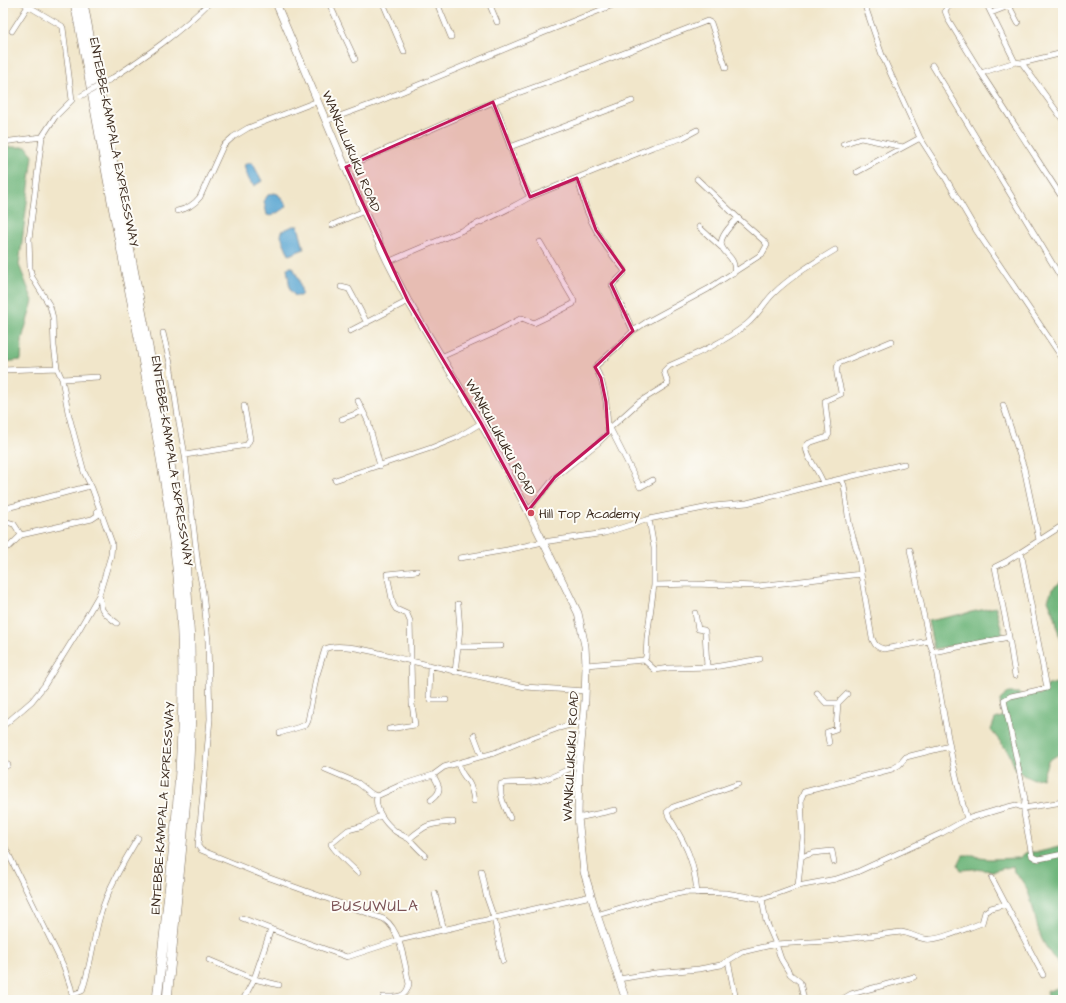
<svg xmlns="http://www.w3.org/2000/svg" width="1066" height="1003" font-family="'Architects Daughter',sans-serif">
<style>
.forest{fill:#6fb67c;stroke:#55704d}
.water{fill:#58a5d1;stroke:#4a6878}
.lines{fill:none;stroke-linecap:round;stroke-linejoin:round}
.street-casing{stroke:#7b6c5a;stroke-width:6}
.secondary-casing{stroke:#7b6c5a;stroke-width:8}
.highway-casing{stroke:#7b6c5a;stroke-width:10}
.street{stroke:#fff;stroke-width:5}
.secondary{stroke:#fff;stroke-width:7}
.highway{stroke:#fff;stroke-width:9}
.street-bridge-casing{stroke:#7b6c5a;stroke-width:6;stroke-linecap:butt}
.street-bridge{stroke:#fff;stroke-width:5}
.marked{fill:#c2185b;fill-opacity:0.2;stroke:#c2185b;stroke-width:3;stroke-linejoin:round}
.poi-dot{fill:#d1495b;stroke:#fdfcf7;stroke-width:1.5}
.labels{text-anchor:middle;stroke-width:4;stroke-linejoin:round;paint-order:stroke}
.street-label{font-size:13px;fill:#3b2a1e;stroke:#fdfcf7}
.poi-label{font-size:13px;fill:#3b2a1e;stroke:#fdfcf7;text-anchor:start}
.quarter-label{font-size:15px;letter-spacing:1px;fill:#7b5255;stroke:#fdfcf7}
</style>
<rect width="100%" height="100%" fill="#fdfcf7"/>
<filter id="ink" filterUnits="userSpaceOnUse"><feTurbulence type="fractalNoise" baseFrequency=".025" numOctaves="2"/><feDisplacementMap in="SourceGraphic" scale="8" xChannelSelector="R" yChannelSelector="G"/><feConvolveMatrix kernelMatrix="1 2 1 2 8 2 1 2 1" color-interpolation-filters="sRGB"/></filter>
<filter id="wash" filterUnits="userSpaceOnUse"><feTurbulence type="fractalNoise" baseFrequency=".012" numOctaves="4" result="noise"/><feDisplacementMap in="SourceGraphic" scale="16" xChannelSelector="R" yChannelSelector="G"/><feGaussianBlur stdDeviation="0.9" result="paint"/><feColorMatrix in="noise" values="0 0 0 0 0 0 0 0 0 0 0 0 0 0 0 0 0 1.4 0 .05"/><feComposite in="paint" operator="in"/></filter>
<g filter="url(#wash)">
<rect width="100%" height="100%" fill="#f1e6ca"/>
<path class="forest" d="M7,147H27L33,156L19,265L33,301L22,339L21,360L3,362V166Z
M1063,580V653L1055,617L1048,600L1052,589Z
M996,607L1003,636L934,649L928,621Z
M1063,681V762L1059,754L1048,761L1042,778L1033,779L1023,775L1015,768L1009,753L991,730L995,719L1004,716L1001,710L1000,700L1008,693H1019L1025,698L1034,692L1040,695L1046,686Z
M1059,847H1063V968C1061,964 1057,962 1054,959C1051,954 1043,943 1041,937C1032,914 1034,890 1014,872L1013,866L993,871L973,869L961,870L958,865L963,855H974L980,858L989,859L1019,858L1027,852H1039Z
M1063,986V1000H1048L1046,992Z"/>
<path class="water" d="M249,163H252L253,164L262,181L254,186C248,181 246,172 244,165Z
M274,193L278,194L287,206L284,209L271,216L267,215L264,201L268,195Z
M293,226H298L304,249L289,255L281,236L282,231Z
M291,267H293L299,280L302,294L300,296H295L290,290L287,268Z"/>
</g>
<g filter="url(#ink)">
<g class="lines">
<g class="street-casing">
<path id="street" d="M329,3L355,59
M383,3L404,52
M437,3L451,37
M489,3L497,22
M864,3L882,55L920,138L945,177L976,230L1063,359
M955,3L947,7L945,11L949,21L981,73L1063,199
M986,3L1015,62
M999,3L1001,5V9
M1009,6L1018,23
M991,13L1016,3
M12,31L28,6
M1022,63L1063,120
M932,65L1063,281
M981,73L1015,62L1022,63L1063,53
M111,79C146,56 179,33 209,3
M3,87L4,88
M493,102L499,114L522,182L530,197L653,147L682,138L697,130
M326,121L375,103L543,33L618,3
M3,142L42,137
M843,144L861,138L903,147
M510,147L632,101
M346,167L493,102L557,79L707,21L711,23L726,68
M857,172L920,138
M577,178C581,188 583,200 587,211C595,233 609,252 624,270V273L612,285L633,331
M697,179L738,218
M177,211C187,209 194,205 200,197L223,146L233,137L248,128L318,101
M332,225L364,211
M699,227L721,247
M388,262C435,241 485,223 530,197
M341,287L349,289L367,323
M350,331L408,301
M163,333L170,363L178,417L185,455L198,565L203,592L208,641L210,719L198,846L201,850L267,877L384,919C401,930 405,966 409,984C406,999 396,997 383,997
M441,357L490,335L522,318L534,323L551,315L573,304L574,301L572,297L540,242
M3,370L57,368
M62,379L98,377
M358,401L368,421L380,466
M1003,405L1024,468L1039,540
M342,419L363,411
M610,428L640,487L653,480
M608,432L610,428L639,402L668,384L664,371L669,366C696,354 723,343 747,324C757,316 764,303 773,294C790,277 815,262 835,250
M185,455L247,445L250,439L244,406
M841,479L844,485L849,523L859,558L861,574L872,638C875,645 876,647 884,649L929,641
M335,480L431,448L458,437L481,423
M823,483C819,470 806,458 806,446L809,443L827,437L829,434L825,401L841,394C841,384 833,372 839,363L892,341
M3,509L90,486
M528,511L555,477L598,443L608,433C607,409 607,388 595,367L616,348L633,331L645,323L708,289L762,254L767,245L764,241L738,218C700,255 739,248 734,273
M649,519L654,548V585
M3,524L7,522L14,524L21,535L92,519L98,515L97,511
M3,549L10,546L21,535
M910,550L929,641L933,652C943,708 951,765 967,819
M460,558L507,550L543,542L605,533L649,519L714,506L747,503L823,483L904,464
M417,571L387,574L393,604L396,609L407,614L410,621L411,661L525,687L586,691
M99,595C101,600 100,604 102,609C105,615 112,619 117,623
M695,613L698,629L704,630L705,631L707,667
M1009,637L1015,676
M459,647L501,646
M933,652L1009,637L995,567L1007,561L1063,525
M644,660L646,657L647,638L654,585L693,584L758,586L861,574
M644,660L655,670L669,668L714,667L760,659
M586,665L644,660
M430,666L429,696L431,700H446
M455,672L460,629L458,604
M817,693L826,703H838
M3,726L32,701L44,686L77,633L99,595L111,555L112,543L92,488L84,472L68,412L62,379L57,368L54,346L53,318L50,306L32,277L30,268L29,239L42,137L55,117L72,100L63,28L62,26L23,3
M280,733L306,725L308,721L316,678L325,649C340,640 393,657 411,661L412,704L415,725L389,729
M474,735L482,756
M829,743L827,732L836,729L838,703L847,694
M458,763C460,773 464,775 469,783C472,788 473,795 474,801
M3,768L8,765
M325,769L358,783L372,794L377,796L401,785L433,775L444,767L494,753L523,741L559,728L584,721
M377,796C374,809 385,823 395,831C399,834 404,836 409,839C414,844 419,850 425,855
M431,800C443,791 440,787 433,775
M1063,802L1024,808V814L1032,856L1035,858L1039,859L1063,854
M510,818C505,807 499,796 501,784C513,781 526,784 539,781C553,778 566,770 579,764
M578,818L615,810
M409,839C427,824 428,824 453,822
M3,843L64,967L71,988L73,1000
M801,857L813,853L832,851L834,862
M481,871L486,895L494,918L503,961
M358,873C352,867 332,849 331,844L348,830L363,826L381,815
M992,878L1043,975
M798,886L803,838L801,799L804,792L892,769L899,765L906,757L950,746
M697,893C694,859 686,845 669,817L667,812L673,807L738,784
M435,894L444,930
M762,899L766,921L776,944L781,959L790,974L800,982L804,1000
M597,915L648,900L686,892L726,893L762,899L798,886L836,879L857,872L942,833L967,819L1004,808L1016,805L1024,808L1025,799L1004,700L1011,696L1047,688L1021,552
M242,918L291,937L347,957L399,940L591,896
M209,960L254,979L279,985
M728,961L736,1000
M619,979L655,973L699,969L721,965L742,952L776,944L828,941L901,932C910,933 917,938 925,939C937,942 969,927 982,923L985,912L991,908L1006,904
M72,995L82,991C91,966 93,940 100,916C108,888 123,863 138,838
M243,1000L254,979L271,929
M841,1000L851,994L914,977"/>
</g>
<g class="secondary-casing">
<path id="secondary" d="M276,3L364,211L388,262L408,301L481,423L505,467L528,511L578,613L585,646L586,665L585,700L579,764L578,818L583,862L584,872L597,915L626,1000"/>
</g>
<g class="highway-casing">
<path id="highway" d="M75,3C92,86 105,169 122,252C135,315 147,378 158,441C168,499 178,557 181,616C189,744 171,873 157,1000
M83,3L114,169L162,420L177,503L185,558L190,642L191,712L189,762L182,845L167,1000"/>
</g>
<use href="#street" class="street"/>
<use href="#secondary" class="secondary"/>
<use href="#highway" class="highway"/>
<g class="street-bridge-casing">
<path id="street-bridge" d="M81,96L111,79"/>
</g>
<use href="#street-bridge" class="street-bridge"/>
</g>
</g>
<path class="marked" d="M493,102L530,197L577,178L596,230L624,270L611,284L633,331L595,367L601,378L606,402L608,433L555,477L528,511L481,423L408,301L346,167Z"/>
<circle class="poi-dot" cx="531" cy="513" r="4"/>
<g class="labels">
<g class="street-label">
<text transform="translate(115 142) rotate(79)" y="5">ENTEBBE–KAMPALA EXPRESSWAY</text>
<text transform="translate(352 151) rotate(67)" y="5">WANKULUKUKU ROAD</text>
<text transform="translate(501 437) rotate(61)" y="5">WANKULUKUKU ROAD</text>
<text transform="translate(173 461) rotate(81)" y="5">ENTEBBE–KAMPALA EXPRESSWAY</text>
<text transform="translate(570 756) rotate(-87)" y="5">WANKULUKUKU ROAD</text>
<text transform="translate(162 808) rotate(-86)" y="5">ENTEBBE–KAMPALA EXPRESSWAY</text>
</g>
<g class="poi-label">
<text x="539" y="518">Hill Top Academy</text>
</g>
<g class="quarter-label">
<text x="375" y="911">BUSUWULA</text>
</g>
</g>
<rect width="1066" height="1003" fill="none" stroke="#fdfcf7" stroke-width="16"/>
</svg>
